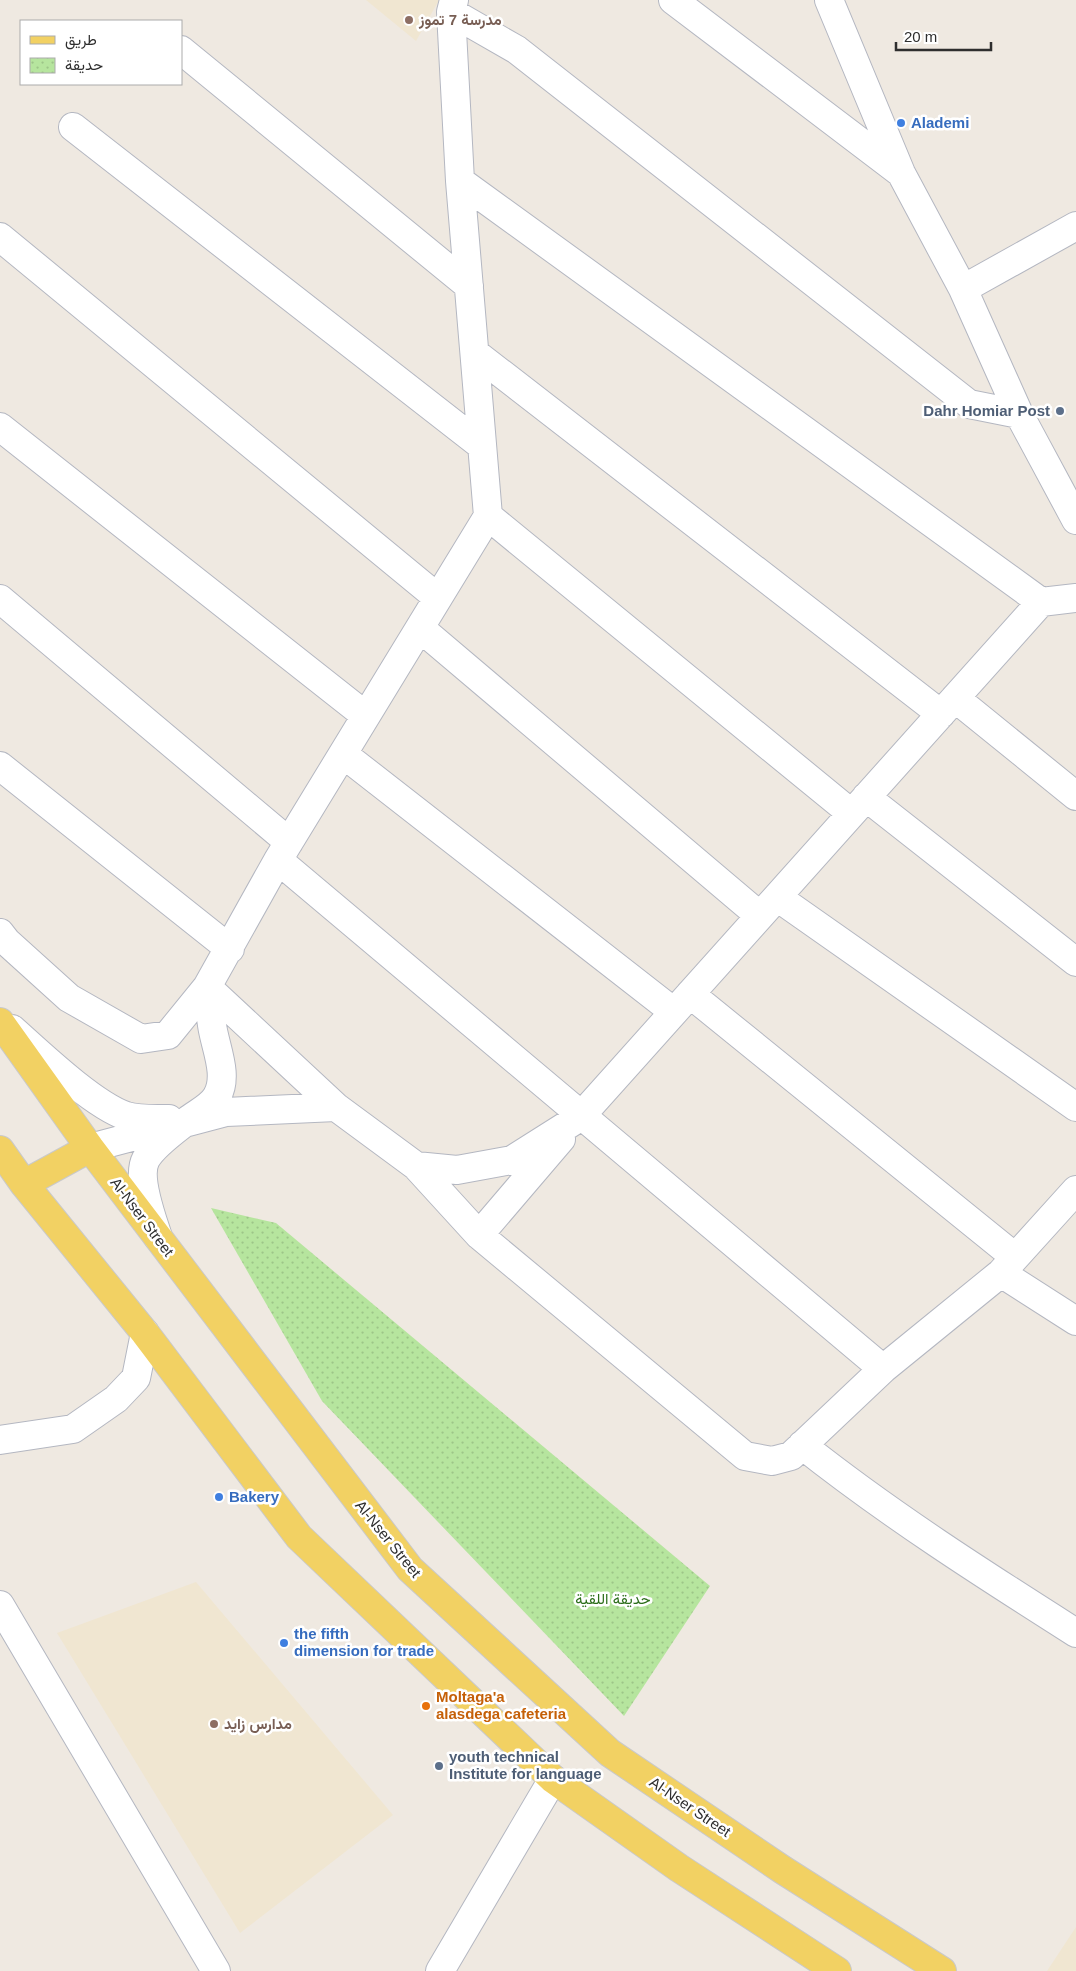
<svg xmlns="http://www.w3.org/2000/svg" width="1076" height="1971" font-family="Helvetica,Vazirmatn,sans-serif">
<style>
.education{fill:#f0e6d1}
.park{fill:url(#park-dots)}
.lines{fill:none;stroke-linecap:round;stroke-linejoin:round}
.minor-casing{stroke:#b4b7c1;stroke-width:30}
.major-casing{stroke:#c9c9c9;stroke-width:30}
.minor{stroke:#fff;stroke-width:28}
.major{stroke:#f2d163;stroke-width:28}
.education-dot{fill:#8d6e63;stroke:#fff;stroke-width:2}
.shop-dot{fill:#3f7fe0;stroke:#fff;stroke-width:2}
.service-dot{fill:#5c6f8a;stroke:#fff;stroke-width:2}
.food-dot{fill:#e8710a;stroke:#fff;stroke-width:2}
.labels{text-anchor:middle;stroke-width:5;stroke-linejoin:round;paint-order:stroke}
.education-label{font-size:15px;font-weight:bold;fill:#785e54;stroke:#fff;text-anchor:start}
.shop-label{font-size:15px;font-weight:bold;fill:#366cbe;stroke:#fff;text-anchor:start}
.service-label{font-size:15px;font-weight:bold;fill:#4e5e75;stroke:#fff;text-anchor:end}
.street-label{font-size:15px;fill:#2e2e2e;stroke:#fff}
.park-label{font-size:15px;fill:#2c6e1b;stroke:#fff}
.food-label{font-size:15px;font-weight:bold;fill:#c56008;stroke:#fff;text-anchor:start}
</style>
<defs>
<pattern id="park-dots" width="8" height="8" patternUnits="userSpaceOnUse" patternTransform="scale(1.25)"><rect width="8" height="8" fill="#b6e59e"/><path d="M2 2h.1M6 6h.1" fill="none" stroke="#9dc588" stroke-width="1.8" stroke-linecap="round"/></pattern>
</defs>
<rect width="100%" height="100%" fill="#efe9e1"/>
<path class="education" d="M366,0H439L416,41Z
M196,1582L393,1815L240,1933L57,1633Z
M1076,1927V1971H1047Z"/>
<path class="park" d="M211,1208L276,1223L710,1586L624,1716L322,1401Z"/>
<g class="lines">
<g class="minor-casing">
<path id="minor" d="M454,0L451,12L460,181L488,516L278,860L207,987L336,1107L416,1166L479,1235L745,1456L772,1461L791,1456L883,1369L1001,1273L1076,1190
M673,0L901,173
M829,0L901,173L963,289L1019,414L1076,520
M451,12L517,50L969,404L1019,414
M181,50L469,286
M73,127L482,446
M460,181L1041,602
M0,237L438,598
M963,289L1076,226
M475,353L941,714
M0,427L366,716
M488,516L851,813
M0,599L289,842
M420,628L760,916
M955,698L1076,796
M343,754L674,1012
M0,766L230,949
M866,797L1076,962
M278,860L883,1369
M777,897L1076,1107
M0,933L7,942L69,998L141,1039L168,1035L207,987
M690,994L1015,1257
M12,1029C39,1053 92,1104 126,1116C139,1120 155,1119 169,1119
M90,1148L226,1112L336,1107
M416,1166L457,1170L512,1160L580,1117L1041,602L1076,598
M479,1235L561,1139
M158,1237C152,1218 136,1177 146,1159C154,1145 174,1131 188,1120C197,1113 211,1107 217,1096C229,1075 215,1047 212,1025C210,1012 209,1000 207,987
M1001,1273L1076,1321
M0,1440L73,1429L116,1399L136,1378L145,1333
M802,1445C889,1514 983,1574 1076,1633
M0,1605L216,1971
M440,1971L553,1779"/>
</g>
<g class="major-casing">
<path id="major" d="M0,1022L90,1148L410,1569L610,1753L783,1870L942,1971
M0,1150L24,1184L145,1333L299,1537L553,1779L679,1868L837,1971
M24,1184L90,1148"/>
</g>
<use href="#minor" class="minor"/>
<use href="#major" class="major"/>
</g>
<g class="education-dot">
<circle cx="409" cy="20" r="5"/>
<circle cx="214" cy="1724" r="5"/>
</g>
<g class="shop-dot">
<circle cx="901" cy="123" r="5"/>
<circle cx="219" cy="1497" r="5"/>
<circle cx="284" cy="1643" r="5"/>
</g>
<g class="service-dot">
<circle cx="1060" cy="411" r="5"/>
<circle cx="439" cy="1766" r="5"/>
</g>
<circle class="food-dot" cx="426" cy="1706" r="5"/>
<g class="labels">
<g class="education-label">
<text x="419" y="25">مدرسة 7 تموز</text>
<text x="224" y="1729">مدارس زايد</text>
</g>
<g class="shop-label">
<text x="911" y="128">Alademi</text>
<text x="229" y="1502">Bakery</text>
<text x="294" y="1639">the fifth<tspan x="294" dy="17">dimension for trade</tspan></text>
</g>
<g class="service-label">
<text x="1050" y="416">Dahr Homiar Post</text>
<text x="449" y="1762" text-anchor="start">youth technical<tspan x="449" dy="17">Institute for language</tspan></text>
</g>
<g class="street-label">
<text transform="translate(142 1217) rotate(53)" y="5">Al-Nser Street</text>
<text transform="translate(388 1539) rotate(51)" y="5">Al-Nser Street</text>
<text transform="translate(690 1807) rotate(34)" y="5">Al-Nser Street</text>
</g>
<g class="park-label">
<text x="613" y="1604">حديقة اللقية</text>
</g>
<g class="food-label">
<text x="436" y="1702">Moltaga'a<tspan x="436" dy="17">alasdega cafeteria</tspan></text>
</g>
</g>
<rect x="20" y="20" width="162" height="65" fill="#ffffff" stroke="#ababab"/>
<rect x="30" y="36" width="25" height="8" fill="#f2d163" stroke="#ababab"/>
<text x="65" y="45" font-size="15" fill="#2e2e2e">طريق</text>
<rect x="30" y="58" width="25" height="15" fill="url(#park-dots)" stroke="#ababab"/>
<text x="65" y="70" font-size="15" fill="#2e2e2e">حديقة</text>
<path d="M896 42v8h95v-8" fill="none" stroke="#2e2e2e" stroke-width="2.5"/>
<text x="904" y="42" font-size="15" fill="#2e2e2e" stroke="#ffffff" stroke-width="4" paint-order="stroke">20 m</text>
</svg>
